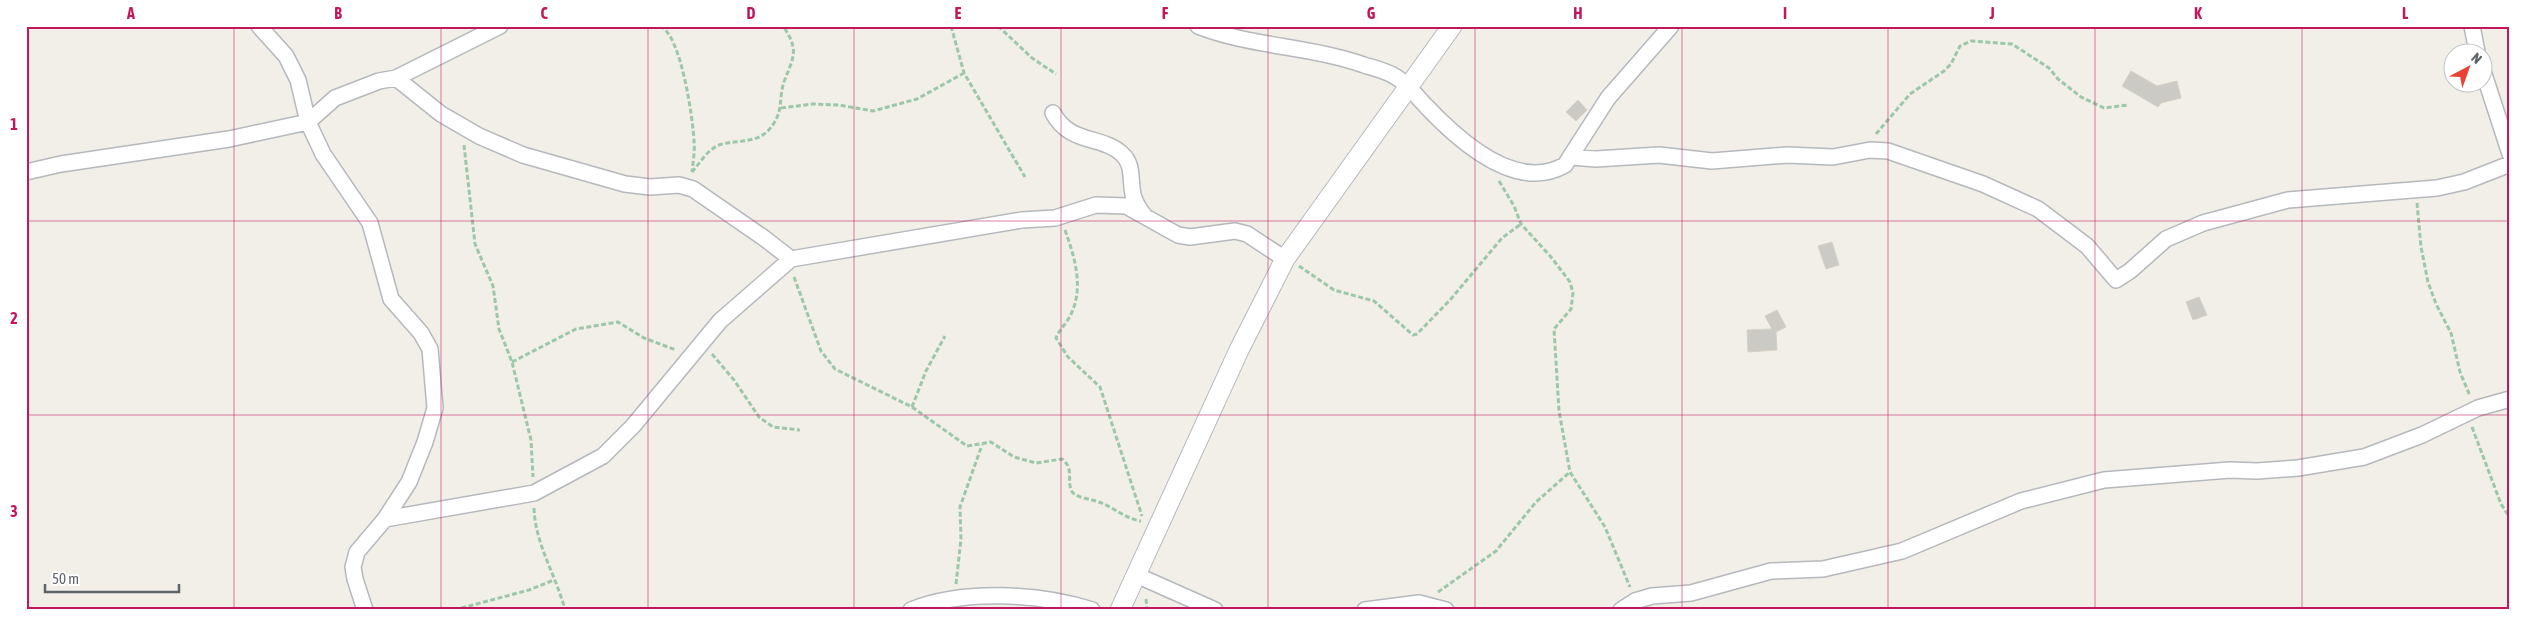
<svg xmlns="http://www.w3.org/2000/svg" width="2536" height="636" font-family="'Asap Condensed',sans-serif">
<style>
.building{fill:#cccac5;stroke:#d6d1c6}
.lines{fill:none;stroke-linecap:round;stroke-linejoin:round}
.minor-casing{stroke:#b5b8bc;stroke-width:18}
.tertiary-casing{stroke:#b5b8bc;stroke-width:21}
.path{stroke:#9cc7a9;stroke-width:3;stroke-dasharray:5 2.5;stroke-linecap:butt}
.minor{stroke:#fff;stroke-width:15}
.tertiary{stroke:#fff;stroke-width:19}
.grid{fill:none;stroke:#c2185b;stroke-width:1;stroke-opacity:0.55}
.neatline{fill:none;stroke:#c2185b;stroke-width:2}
.grid-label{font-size:16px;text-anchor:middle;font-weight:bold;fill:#c2185b}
</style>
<rect width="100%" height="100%" fill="#f1efe8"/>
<path class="building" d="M2131,71L2157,86L2177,81L2181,98L2161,103L2158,107L2122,86Z
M1578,100L1587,110L1576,121L1566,112Z
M1832,242L1839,265L1826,269L1818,246Z
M2199,297L2207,315L2193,320L2186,302Z
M1777,310L1786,327L1776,332L1777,350L1748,352L1747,330L1772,329L1765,316Z"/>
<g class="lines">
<g class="minor-casing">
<path id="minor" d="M259,26L286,56L298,80L308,122L323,154L370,223L391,299L421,333L430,349L435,408L425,442L409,482L385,519L357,552L353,567L355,579L365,610
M1198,26C1252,47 1310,46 1364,65C1374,68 1387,71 1396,77C1408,84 1416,96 1426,106C1458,140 1516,193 1565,165L1608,98L1671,26
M2472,26L2477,52
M2484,74L2510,154
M396,78L441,114L479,136L523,155L625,184L650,187L679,185L693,189L764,238L791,259
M1053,113C1070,145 1102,135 1122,154C1135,165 1129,184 1134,198C1136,204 1140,210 1144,215
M1572,157L1596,159L1659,155L1712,161L1787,155L1833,157L1870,150L1888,151L1983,184L2038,209L2087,246L2116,280L2130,271L2166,239L2203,223L2288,200L2437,188L2464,182L2510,164
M26,172L61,164L229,139L308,122L335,98L379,81L396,78L500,26
M385,519L534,493L603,456L633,426L720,321L791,259L1022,220L1055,218L1096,205L1126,206L1178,235L1190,237L1235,231L1247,234L1285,259
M1135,578H1143L1215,610
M911,610C963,589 1039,593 1092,610
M1365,610L1419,603L1446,610
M1621,610L1635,601L1652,596L1691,593L1771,571L1823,569L1902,551L2021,501L2104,480L2230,470L2257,471L2298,468L2364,457L2422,435L2478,408L2510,399"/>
</g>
<g class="tertiary-casing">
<path id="tertiary" d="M1120,610L1239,350L1285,259L1452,26"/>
</g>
<path class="path" d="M660,26C681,34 693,119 694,141C695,151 693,162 692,172
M951,26L964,73L1025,177
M998,26L1032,58L1056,74
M781,108L813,104L839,105L873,111L917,99L964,73
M1876,134L1910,94L1944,71L1951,64L1960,46L1971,41L2012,44L2049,68L2058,79L2081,97L2104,108L2128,105
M464,145L475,244L493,286L499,329L512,362L531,440L533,477
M692,172C700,163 707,150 719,145C737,139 759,145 772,126C784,110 778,97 785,79C794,57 799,49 783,26
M1499,181L1514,206L1521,224L1551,257L1570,282L1573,293L1571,309L1554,329L1559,411L1570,472L1605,527L1630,587
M2417,203L2421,247L2428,282L2436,304L2451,333L2460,372L2470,396
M1065,230C1075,258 1085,290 1069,318C1065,325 1059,330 1056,338L1068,357L1100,387L1142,516
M1299,266L1334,290L1374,301L1413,335L1417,334L1450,300L1502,238L1521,224
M794,277L821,351L835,369L912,407L967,446L991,442L1014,457L1036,463L1062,459C1074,468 1067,478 1071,490C1074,498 1092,499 1099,502C1113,507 1126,519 1141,521
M712,354L734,380L759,417L773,427L800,430
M512,362L576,329L618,322L644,338L676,350
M912,407L926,371L945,336
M2472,427L2501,504L2510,518
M534,508C535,544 556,575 565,610
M956,584L961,539L960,507L982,445
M1438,592L1496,551L1536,502L1570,472
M1146,599L1147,610
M454,610L529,590L554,580"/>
<use href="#minor" class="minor"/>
<use href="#tertiary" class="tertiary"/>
</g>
<path class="grid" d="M234,26V610M441,26V610M648,26V610M854,26V610M1061,26V610M1268,26V610M1475,26V610M1682,26V610M1888,26V610M2095,26V610M2302,26V610M26,221H2510M26,415H2510"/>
<rect width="2536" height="636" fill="none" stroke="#ffffff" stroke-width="55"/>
<g transform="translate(2468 68) rotate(41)"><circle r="24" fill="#ffffff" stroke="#bfc1c3"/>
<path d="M0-4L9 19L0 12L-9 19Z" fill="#ea4335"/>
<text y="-8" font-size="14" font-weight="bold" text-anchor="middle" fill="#5f6368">N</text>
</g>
<path d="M45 584v8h134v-8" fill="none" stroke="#5f6368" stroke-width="2.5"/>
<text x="52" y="584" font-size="15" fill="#5f6368" stroke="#ffffff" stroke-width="4" paint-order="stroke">50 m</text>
<rect x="28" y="28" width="2480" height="580" class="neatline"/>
<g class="grid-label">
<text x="131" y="19">A</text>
<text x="338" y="19">B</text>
<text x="544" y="19">C</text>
<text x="751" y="19">D</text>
<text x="958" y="19">E</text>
<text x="1165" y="19">F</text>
<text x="1371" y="19">G</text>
<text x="1578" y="19">H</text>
<text x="1785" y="19">I</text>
<text x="1992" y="19">J</text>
<text x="2198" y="19">K</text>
<text x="2405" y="19">L</text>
<text x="14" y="130">1</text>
<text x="14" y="324">2</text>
<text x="14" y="517">3</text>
</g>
</svg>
